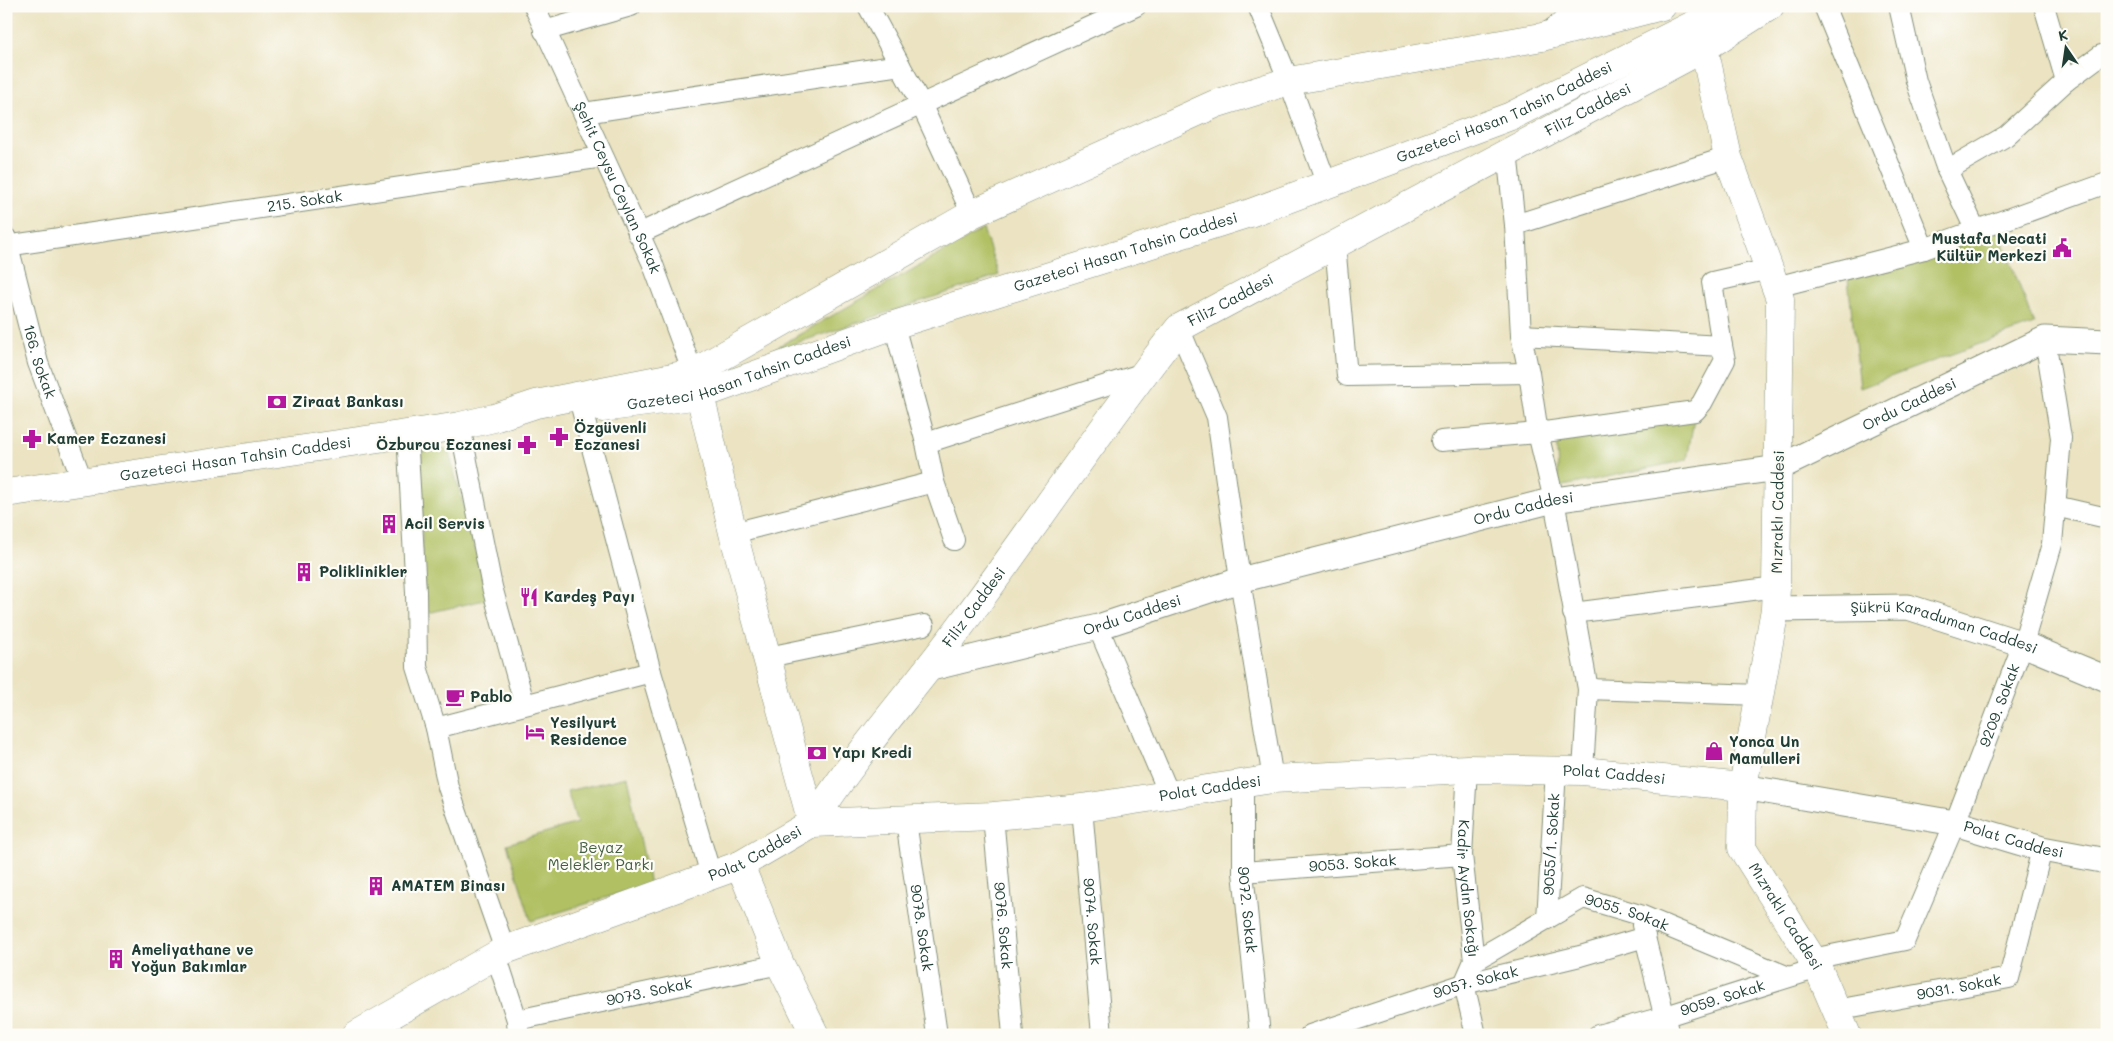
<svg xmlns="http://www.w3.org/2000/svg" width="2113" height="1041" font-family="Mali,sans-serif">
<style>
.green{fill:#b0c062;stroke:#687e4b}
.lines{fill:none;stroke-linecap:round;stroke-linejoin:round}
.minor-casing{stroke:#85907a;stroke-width:22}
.tertiary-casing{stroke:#85907a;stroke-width:27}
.secondary-casing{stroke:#85907a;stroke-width:29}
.minor{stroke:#fff;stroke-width:20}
.tertiary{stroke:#fff;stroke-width:25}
.secondary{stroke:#fff;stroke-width:28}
.labels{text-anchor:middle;stroke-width:4.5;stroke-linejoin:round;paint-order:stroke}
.street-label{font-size:15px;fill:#1f3d34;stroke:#fdfcf7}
.poi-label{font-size:15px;font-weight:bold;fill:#1f3d34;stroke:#fdfcf7;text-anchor:start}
.park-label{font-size:15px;fill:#435e40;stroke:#fdfcf7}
</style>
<rect width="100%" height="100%" fill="#fdfcf7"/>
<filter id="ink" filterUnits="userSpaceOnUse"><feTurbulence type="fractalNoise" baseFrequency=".02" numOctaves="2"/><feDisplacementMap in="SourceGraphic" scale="10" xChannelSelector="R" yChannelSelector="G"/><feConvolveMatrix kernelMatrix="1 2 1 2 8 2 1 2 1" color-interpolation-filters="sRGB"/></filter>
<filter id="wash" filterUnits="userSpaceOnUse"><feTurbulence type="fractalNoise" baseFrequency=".0096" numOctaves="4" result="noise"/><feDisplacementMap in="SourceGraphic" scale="20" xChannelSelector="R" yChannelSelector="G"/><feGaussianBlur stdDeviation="1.12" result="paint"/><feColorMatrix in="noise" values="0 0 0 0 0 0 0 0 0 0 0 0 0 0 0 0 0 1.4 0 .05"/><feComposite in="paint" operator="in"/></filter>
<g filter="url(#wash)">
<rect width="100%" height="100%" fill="#ebe3c1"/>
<path class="green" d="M983,229L999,275L767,353Z
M1998,229L2034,324L1860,388L1848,279Z
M1694,419L1687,460L1559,487L1556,436Z
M448,449L489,599L423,614L421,452Z
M627,777L650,884L531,921L507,844L577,823L567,791Z"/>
</g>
<g filter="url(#ink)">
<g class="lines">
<g class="minor-casing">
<g id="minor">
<path id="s1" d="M534,6L652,262L693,373"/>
<path d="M868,6L921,104L972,214"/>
<path d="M1258,6L1289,81L1327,185"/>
<path d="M1824,6L1924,249"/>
<path d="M1899,6L1916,81L1947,170L1975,229"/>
<path d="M2044,6L2066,81"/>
<path d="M544,31L631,6"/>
<path d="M1550,31L1582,6"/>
<path d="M584,113L900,65"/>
<path d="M1507,152L1515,225L1521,335L1529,373L1538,433L1554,500L1588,689L1583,771"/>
<path d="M1947,170L2006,136L2066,81L2101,55L2107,54"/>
<path d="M1515,225L1728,157"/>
<path d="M638,234L1136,6"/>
<path id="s2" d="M6,238L38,363L82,480"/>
<path d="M1335,244L1347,376L1529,373"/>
<path id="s3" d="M6,246L603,157"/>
<path d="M1776,287L1924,249L2107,183"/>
<path d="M894,325L926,443L934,482L954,540"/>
<path d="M1179,328L1217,417L1240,580L1273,779"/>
<path d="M1521,335L1722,346L1712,282L1769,269"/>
<path d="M582,410L651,672L711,875"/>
<path d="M460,426L492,587L524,703"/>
<path d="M407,433L416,592L417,667L436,728L448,787L505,950"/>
<path d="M1441,441L1538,433L1695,411L1702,403L1725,360L1722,346"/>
<path d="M926,443L1144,373"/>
<path d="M2055,506L2107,518"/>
<path d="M733,533L934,482"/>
<path d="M1573,613L1776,587"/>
<path d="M1098,627L1170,796"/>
<path d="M768,657L924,625"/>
<path d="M1588,689L1760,695"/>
<path d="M436,728L651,672"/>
<path id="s4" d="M1467,769L1462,855L1474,961L1464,984L1476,1035"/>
<path id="s5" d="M1243,785V872L1260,1035"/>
<path id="s6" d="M1082,808L1102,1035"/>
<path id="s7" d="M993,816L1013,1035"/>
<path id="s8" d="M906,821L937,1035"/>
<path id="s9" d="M1243,872L1462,855"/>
<path id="s10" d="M1547,919L1556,770"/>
<path d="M1642,925L1669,1035"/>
<path d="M496,955L517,1020L518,1035"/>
<path id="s11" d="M1812,959L1905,940L1955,823L2023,644L2052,544L2061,438L2045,339"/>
<path id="s12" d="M1474,961L1583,898L1640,915L1786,976"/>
<path id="s13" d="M1836,1010L2009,978L2042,849"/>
<path id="s14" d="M517,1020L780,964"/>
<path id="s15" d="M1310,1035L1464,984L1580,956L1645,937"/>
<path id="s16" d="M1598,1035L1663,1017L1818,968"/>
</g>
</g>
<g class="tertiary-casing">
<g id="tertiary">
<path id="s17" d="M1775,609L1908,607L2023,644L2107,679"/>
<path id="s18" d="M927,669L1098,627L1240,580L1554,500L1778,468L2045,339L2107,342"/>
<path id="s19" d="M1743,787L1955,823L2042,849L2107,861"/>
</g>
</g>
<g class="secondary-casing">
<g id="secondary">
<path id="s20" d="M1770,6L1704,48L1728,157L1780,299L1776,587L1775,609L1743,787L1742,848L1818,968L1847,1035"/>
<path d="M700,395L733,533L812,823"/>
<path id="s21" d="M602,408L700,395L894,325L1250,213L1511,116L1731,6"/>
<path id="s22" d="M6,493L460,426L494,418L536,404L693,373L972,214L1215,104L1289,81L1542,37L1662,6"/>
<path id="s23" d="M812,823C856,753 913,691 962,624C1035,526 1103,424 1179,328L1704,48L1729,8"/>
<path d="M740,865L780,964L815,1035"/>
<path id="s24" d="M356,1035L505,950L740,865L812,823L993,816L1082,808L1273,779L1467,769L1583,771L1743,787"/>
</g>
</g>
<use href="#minor" class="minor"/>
<use href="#tertiary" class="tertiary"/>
<use href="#secondary" class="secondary"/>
</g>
</g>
<defs>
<g id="civic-bare" transform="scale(1.5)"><path d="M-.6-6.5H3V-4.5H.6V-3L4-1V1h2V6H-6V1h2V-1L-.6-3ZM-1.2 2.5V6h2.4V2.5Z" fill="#b5179e" stroke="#fdfcf7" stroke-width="2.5" paint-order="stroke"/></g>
<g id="bank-bare" transform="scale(1.5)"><path d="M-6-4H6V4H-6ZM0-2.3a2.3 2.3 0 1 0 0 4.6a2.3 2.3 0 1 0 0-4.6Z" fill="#b5179e" stroke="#fdfcf7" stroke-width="2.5" paint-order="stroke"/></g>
<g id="pharmacy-bare" transform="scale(1.5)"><path d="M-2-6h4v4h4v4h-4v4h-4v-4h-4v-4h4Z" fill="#b5179e" stroke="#fdfcf7" stroke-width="2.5" paint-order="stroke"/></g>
<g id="building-bare" transform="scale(1.5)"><path d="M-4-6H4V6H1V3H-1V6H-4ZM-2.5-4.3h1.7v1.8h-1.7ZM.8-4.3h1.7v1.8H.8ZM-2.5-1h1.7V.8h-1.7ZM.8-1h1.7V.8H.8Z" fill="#b5179e" stroke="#fdfcf7" stroke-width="2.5" paint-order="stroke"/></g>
<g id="restaurant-bare" transform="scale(1.5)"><path d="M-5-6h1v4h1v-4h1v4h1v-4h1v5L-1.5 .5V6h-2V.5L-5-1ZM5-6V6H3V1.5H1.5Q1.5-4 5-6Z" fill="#b5179e" stroke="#fdfcf7" stroke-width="2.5" paint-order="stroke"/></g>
<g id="cafe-bare" transform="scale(1.5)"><path d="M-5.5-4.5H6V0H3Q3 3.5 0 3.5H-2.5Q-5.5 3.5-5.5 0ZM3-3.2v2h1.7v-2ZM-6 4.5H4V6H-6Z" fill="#b5179e" stroke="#fdfcf7" stroke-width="2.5" paint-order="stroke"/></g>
<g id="hotel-bare" transform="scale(1.5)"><path d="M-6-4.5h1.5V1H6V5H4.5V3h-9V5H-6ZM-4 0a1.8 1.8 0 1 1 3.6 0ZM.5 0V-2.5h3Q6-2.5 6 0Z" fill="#b5179e" stroke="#fdfcf7" stroke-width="2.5" paint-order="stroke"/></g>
<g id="shop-bare" transform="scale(1.5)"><path d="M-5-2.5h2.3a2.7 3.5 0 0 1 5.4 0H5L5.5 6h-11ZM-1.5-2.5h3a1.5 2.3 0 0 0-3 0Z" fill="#b5179e" stroke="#fdfcf7" stroke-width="2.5" paint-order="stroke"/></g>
</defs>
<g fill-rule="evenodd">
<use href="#civic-bare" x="2062" y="248"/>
<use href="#bank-bare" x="277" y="402"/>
<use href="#pharmacy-bare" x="559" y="437"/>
<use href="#pharmacy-bare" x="32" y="439"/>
<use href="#pharmacy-bare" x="527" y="445"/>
<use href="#building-bare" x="389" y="524"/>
<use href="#building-bare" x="304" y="572"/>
<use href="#restaurant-bare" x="529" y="597"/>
<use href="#cafe-bare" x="455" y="697"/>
<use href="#hotel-bare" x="535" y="732"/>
<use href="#shop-bare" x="1714" y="751"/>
<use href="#bank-bare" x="817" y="753"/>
<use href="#building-bare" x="376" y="886"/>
<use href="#building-bare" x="116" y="959"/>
</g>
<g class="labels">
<g class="street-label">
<text dy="5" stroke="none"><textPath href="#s23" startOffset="1080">Filiz Caddesi</textPath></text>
<text dy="5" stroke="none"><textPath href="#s21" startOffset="952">Gazeteci Hasan Tahsin Caddesi</textPath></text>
<text dy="5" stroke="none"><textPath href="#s1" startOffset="200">Şehit Ceysu Ceylan Sokak</textPath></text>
<text dy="5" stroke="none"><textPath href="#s3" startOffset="302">215. Sokak</textPath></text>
<text dy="5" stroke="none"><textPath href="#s21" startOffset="548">Gazeteci Hasan Tahsin Caddesi</textPath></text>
<text dy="5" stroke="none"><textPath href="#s23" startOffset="675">Filiz Caddesi</textPath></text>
<text dy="5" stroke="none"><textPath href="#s2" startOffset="128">166. Sokak</textPath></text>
<text dy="5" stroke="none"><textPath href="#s21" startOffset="142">Gazeteci Hasan Tahsin Caddesi</textPath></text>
<text dy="5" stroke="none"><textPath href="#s18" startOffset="1022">Ordu Caddesi</textPath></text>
<text dy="5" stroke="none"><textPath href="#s22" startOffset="232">Gazeteci Hasan Tahsin Caddesi</textPath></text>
<text dy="5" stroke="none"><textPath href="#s18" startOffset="618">Ordu Caddesi</textPath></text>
<text transform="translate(1778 512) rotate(-89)" y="5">Mızraklı Caddesi</text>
<text dy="5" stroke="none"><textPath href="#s23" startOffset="270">Filiz Caddesi</textPath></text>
<text dy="5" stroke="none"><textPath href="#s18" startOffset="212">Ordu Caddesi</textPath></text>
<text dy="5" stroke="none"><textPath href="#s17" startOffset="172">Şükrü Karaduman Caddesi</textPath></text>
<text dy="5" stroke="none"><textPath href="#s11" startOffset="348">9209. Sokak</textPath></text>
<text dy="5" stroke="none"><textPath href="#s24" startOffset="1310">Polat Caddesi</textPath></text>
<text dy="5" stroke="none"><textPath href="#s24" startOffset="905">Polat Caddesi</textPath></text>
<text dy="5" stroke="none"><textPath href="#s19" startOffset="276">Polat Caddesi</textPath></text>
<text dy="5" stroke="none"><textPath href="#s10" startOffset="75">9055/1. Sokak</textPath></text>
<text dy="5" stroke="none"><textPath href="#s24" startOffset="440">Polat Caddesi</textPath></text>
<text dy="5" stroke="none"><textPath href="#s9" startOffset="110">9053. Sokak</textPath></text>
<text dy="5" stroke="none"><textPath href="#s4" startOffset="120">Kadir Aydın Sokağı</textPath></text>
<text dy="5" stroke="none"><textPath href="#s5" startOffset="125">9072. Sokak</textPath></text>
<text dy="5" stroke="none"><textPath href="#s12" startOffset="172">9055. Sokak</textPath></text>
<text dy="5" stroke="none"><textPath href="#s20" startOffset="974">Mızraklı Caddesi</textPath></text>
<text dy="5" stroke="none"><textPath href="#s6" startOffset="114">9074. Sokak</textPath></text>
<text dy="5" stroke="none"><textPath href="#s7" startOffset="110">9076. Sokak</textPath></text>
<text dy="5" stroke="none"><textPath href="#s8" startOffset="108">9078. Sokak</textPath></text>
<text dy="5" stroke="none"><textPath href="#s15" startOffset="174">9057. Sokak</textPath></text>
<text dy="5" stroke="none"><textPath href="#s13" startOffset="125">9031. Sokak</textPath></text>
<text dy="5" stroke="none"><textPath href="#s14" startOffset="135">9073. Sokak</textPath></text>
<text dy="5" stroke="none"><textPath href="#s16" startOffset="130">9059. Sokak</textPath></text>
</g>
<g class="poi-label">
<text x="2047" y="244" text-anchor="end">Mustafa Necati<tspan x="2047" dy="17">Kültür Merkezi</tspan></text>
<text x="292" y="407">Ziraat Bankası</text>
<text x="574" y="433">Özgüvenli<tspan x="574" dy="17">Eczanesi</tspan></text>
<text x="47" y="444">Kamer Eczanesi</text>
<text x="512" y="450" text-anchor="end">Özburcu Eczanesi</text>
<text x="404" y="529">Acil Servis</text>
<text x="319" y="577">Poliklinikler</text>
<text x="544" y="602">Kardeş Payı</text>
<text x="470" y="702">Pablo</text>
<text x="550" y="728">Yesilyurt<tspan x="550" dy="17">Residence</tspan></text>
<text x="1729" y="747">Yonca Un<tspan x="1729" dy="17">Mamulleri</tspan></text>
<text x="832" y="758">Yapı Kredi</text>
<text x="391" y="891">AMATEM Binası</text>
<text x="131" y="955">Ameliyathane ve<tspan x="131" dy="17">Yoğun Bakımlar</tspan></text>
</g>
<g class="park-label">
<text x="601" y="853">Beyaz<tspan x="601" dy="17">Melekler Parkı</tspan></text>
</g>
</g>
<rect width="2113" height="1041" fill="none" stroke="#fdfcf7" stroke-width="25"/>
<g transform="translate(2066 48) rotate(347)" stroke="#fdfcf7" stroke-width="4" paint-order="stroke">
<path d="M0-4L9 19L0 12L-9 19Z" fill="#1f3d34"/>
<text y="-8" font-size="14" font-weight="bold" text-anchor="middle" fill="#1f3d34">K</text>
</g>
</svg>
